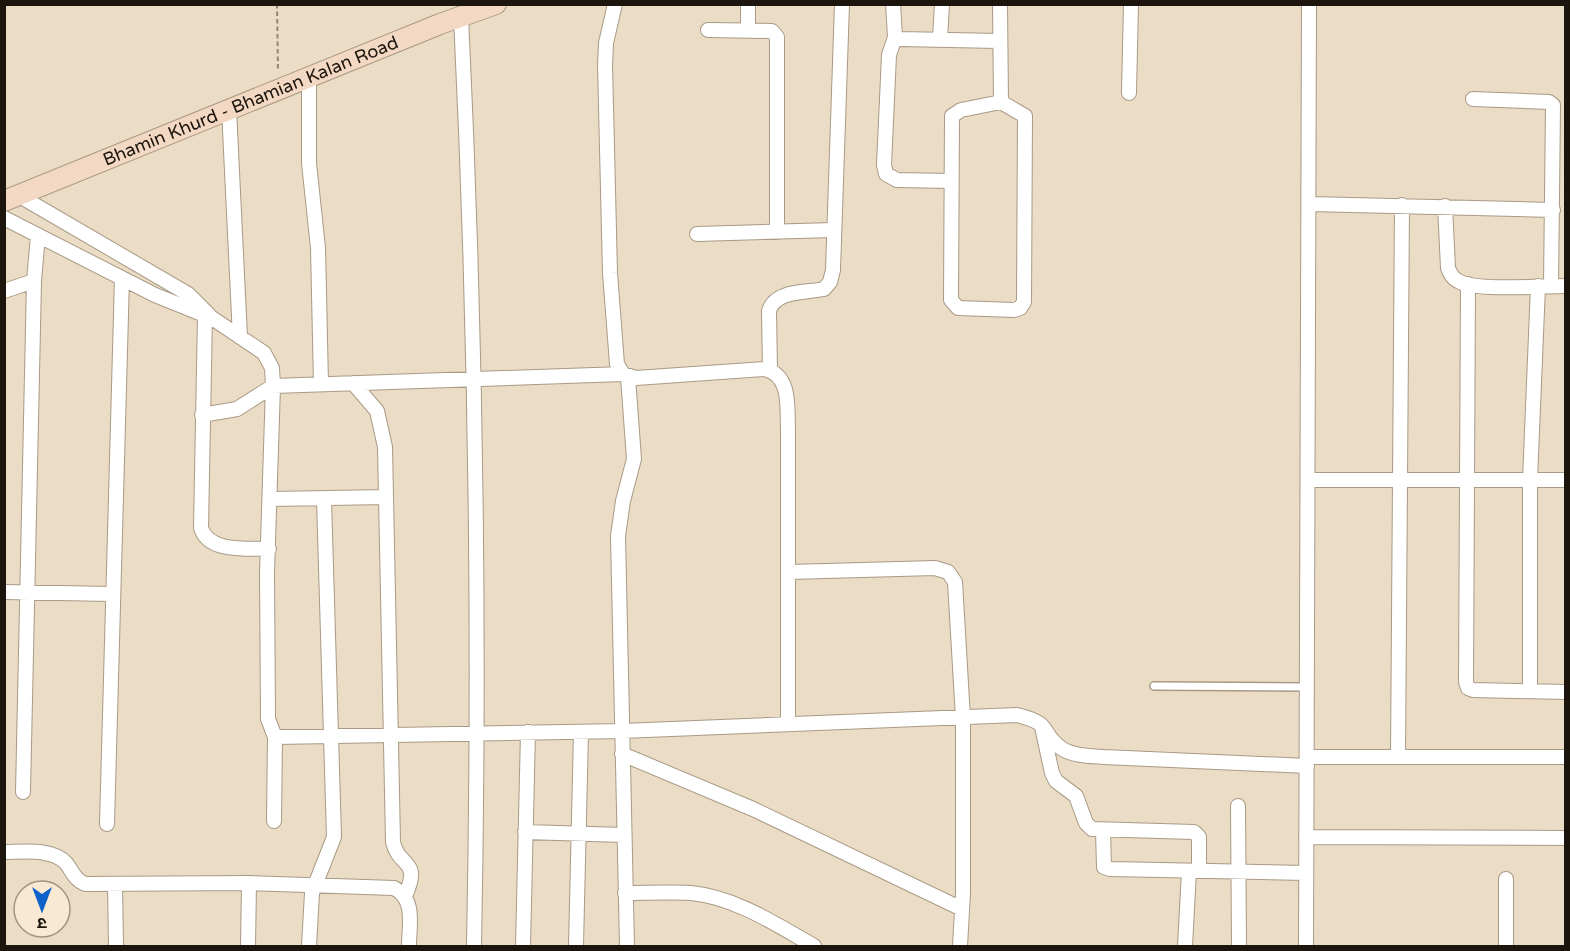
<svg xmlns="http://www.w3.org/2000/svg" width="1570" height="951" font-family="'Varela Round','Noto Sans Devanagari',sans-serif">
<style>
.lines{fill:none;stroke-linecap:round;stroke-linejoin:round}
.lane-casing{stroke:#a99a85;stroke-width:10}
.street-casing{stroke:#a99a85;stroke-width:16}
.secondary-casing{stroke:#a99a85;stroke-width:22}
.path{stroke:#908574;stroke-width:2;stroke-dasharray:4.5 3;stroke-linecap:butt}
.lane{stroke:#fff;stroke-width:7}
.street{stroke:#fff;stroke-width:14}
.secondary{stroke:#f3d8c3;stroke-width:20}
.labels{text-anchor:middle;stroke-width:6;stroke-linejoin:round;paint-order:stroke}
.street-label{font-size:18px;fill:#1b150d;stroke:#f9e9d2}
</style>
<rect width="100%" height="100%" fill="#ebdcc5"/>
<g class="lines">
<g class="lane-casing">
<path id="lane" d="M1154,686L1307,687"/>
</g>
<g class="street-casing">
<path id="street" d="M615,4L606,43L605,65L610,273L617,364L623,374L636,378L765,369C791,376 787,405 788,428V724
M893,4L895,37L900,39L999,41
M1000,4L1001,102L1025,116L1024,302L1020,308L1014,310L958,308L951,300L952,116L961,110L1001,102
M461,17C476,326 480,637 474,946
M708,30L772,31L777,37V232
M748,31V4
M895,37L889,55L884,165L886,174L897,180L951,181
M940,39L942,4
M309,77V163L318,248L321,384
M1129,93L1131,4
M1473,99L1549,102L1553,105L1551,286
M229,109L240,337
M18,195L188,294L209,315
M1310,204L1553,210
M1445,206L1448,268C1451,275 1453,279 1460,282C1481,291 1541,286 1566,286
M4,218L155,295L212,318L264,353L272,368L273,386L267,573L268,719L275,737L622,731L1017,715C1054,724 1039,732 1061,748C1072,756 1091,756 1104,757L1307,766
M697,234L834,230
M1468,284L1466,682L1468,688L1473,690L1566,692
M4,291L34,281
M205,315L201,528C209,553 246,548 269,549
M770,370L769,311C775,290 805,293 824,289L830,282L833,270L842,4
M353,383L377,411L385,447L393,842C399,869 422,858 405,896
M202,415L237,409L273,386L623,374
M1309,480H1566
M271,499L386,497
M789,572L935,568L948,572L955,582L963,718V893L960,946
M4,592L112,594
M1530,691V480L1538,286
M1042,727L1052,773L1056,781L1076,796L1086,823L1092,829L1194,832L1199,837V871
M622,754L753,809L962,909
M1307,757H1566
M1398,757L1402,205
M23,792L34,281L38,235
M1238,806L1239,946
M274,821L275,737
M107,824L122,278
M1103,831L1104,867L1110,869L1306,873
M525,832L624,835
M1306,837L1566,838
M4,852C23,852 52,848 66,863C73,872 74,879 85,884L249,883L394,888C416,899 409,925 409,946
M1506,879V946
M115,884L116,946
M625,893C647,893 669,892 691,893C735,897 777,925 814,946
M248,946L249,883
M309,946L312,893L334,837L324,500
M523,946L528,732
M576,946L581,732
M627,946L618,536L623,501L634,459L628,377
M1185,946L1189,871
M1306,946L1309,4"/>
</g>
<g class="secondary-casing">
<g id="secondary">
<path id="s1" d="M4,201L440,24L496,4"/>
</g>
</g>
<path class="path" d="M277,4L278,71"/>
<use href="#lane" class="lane"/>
<use href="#street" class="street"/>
<use href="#secondary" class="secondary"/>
</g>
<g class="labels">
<g class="street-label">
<text dy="6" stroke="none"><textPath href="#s1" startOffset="266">Bhamin Khurd - Bhamian Kalan Road</textPath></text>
</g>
</g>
<rect width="1570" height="951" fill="none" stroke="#1b150d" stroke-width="12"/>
<g transform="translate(42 909) rotate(180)"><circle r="28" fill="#f9e9d2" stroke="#a09483" stroke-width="1.5"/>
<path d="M0-4.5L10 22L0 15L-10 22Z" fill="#0f61ca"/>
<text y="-9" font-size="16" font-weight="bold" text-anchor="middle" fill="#1b150d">उ</text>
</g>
</svg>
